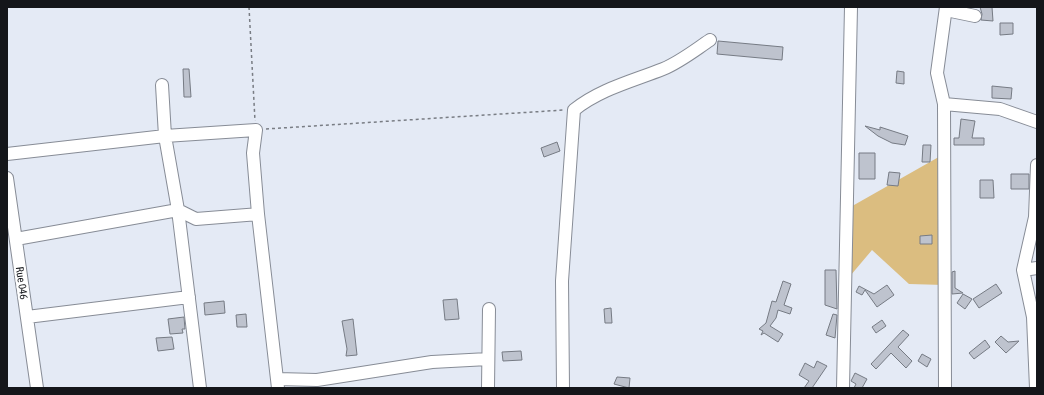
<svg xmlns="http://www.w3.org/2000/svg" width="1044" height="395" font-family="'Asap Condensed',sans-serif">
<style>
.green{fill:#dbbd80}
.building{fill:#bec3ce;stroke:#767b84}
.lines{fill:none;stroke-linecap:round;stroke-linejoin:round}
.minor-casing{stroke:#878c96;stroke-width:14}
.path{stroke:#797d84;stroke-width:1.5;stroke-dasharray:3 3;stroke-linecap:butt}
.minor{stroke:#fff;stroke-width:12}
.labels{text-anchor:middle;stroke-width:4;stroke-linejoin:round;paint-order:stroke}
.street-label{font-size:11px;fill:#14161a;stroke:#fff}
</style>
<rect width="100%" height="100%" fill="#e4eaf5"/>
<path class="green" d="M944,154V285L909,284L872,250L845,282L847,209Z"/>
<path class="building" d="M980,7H992L993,21L981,20L982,14Z
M1000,23H1013V34L1000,35Z
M718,41L783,47L782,60L717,54Z
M183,69H189L191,97H184Z
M897,71L904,72V84L896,83Z
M992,86L1012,88L1011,99L992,98Z
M961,119L975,121L972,138H984V145H954V138H959Z
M865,126L880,130V127L908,136L905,145L892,143L878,136Z
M557,142L560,151L544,157L541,148Z
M923,145H931L930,162H922Z
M859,153H875V179H859Z
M889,172L900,173L898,186L887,185Z
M1011,174H1029V189H1011Z
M980,180H993L994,198H980Z
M932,235V244H920V236Z
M825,270H836L837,309L825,305Z
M955,271V288L963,293L952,294V272Z
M783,281L791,284L784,305L792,308L790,314L778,310L776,318L770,326L783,334L778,342L764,333L761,335L763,331L759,329L766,323L772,301L776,302Z
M996,284L1002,293L979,308L973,299Z
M887,285L894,295L877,307L865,290L862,295L856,292L859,286L874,294Z
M963,294L972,299L965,309L957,303Z
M457,299L459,319L445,320L443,300Z
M224,301L225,313L205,315L204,303Z
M611,308L612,323H605L604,309Z
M246,314L247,327H237L236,315Z
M833,314L837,315L835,338L826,335Z
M184,317L185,329H182L183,333L170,334L168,319Z
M353,319L357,355L346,356L347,349L342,321Z
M882,320L886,326L876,333L872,327Z
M903,330L909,335L898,347L912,361L906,368L891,353L876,369L871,364Z
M1001,336L1008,342L1019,341L1006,353L995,342Z
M172,337L174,349L158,351L156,338Z
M985,340L990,347L974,359L969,353Z
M521,351L522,360L503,361L502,352Z
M922,354L931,359L927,367L918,361Z
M817,361L827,366L812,388H804L809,381L799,375L805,363L814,368Z
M855,373L867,379L862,388H854L856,384L851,381Z
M617,377L630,378L629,388L614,384Z"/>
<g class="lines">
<g class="minor-casing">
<path id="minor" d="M946,10L975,16
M162,85L165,136L178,210L200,388
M944,104L1000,109L1037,122
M7,154L165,136L256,130L253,153L258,214L278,388
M7,178L37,388
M16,239L178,210L196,219L258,214
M1023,270L1037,268
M27,317L189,297
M277,379L317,380L432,362L488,359
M488,388L489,309
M563,388L562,281L574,110C600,89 633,81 663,69C680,62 695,50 710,40
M843,388L851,7
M945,388L944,104L937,73L946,7
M1036,388L1033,317L1023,270L1035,217L1037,165"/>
</g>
<path class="path" d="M249,7L255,121
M266,129L564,110"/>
<use href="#minor" class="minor"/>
</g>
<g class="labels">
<g class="street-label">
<text transform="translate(22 283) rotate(82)" y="4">Rue 046</text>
</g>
</g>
<rect width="1044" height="395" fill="none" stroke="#14161a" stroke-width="16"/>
</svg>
